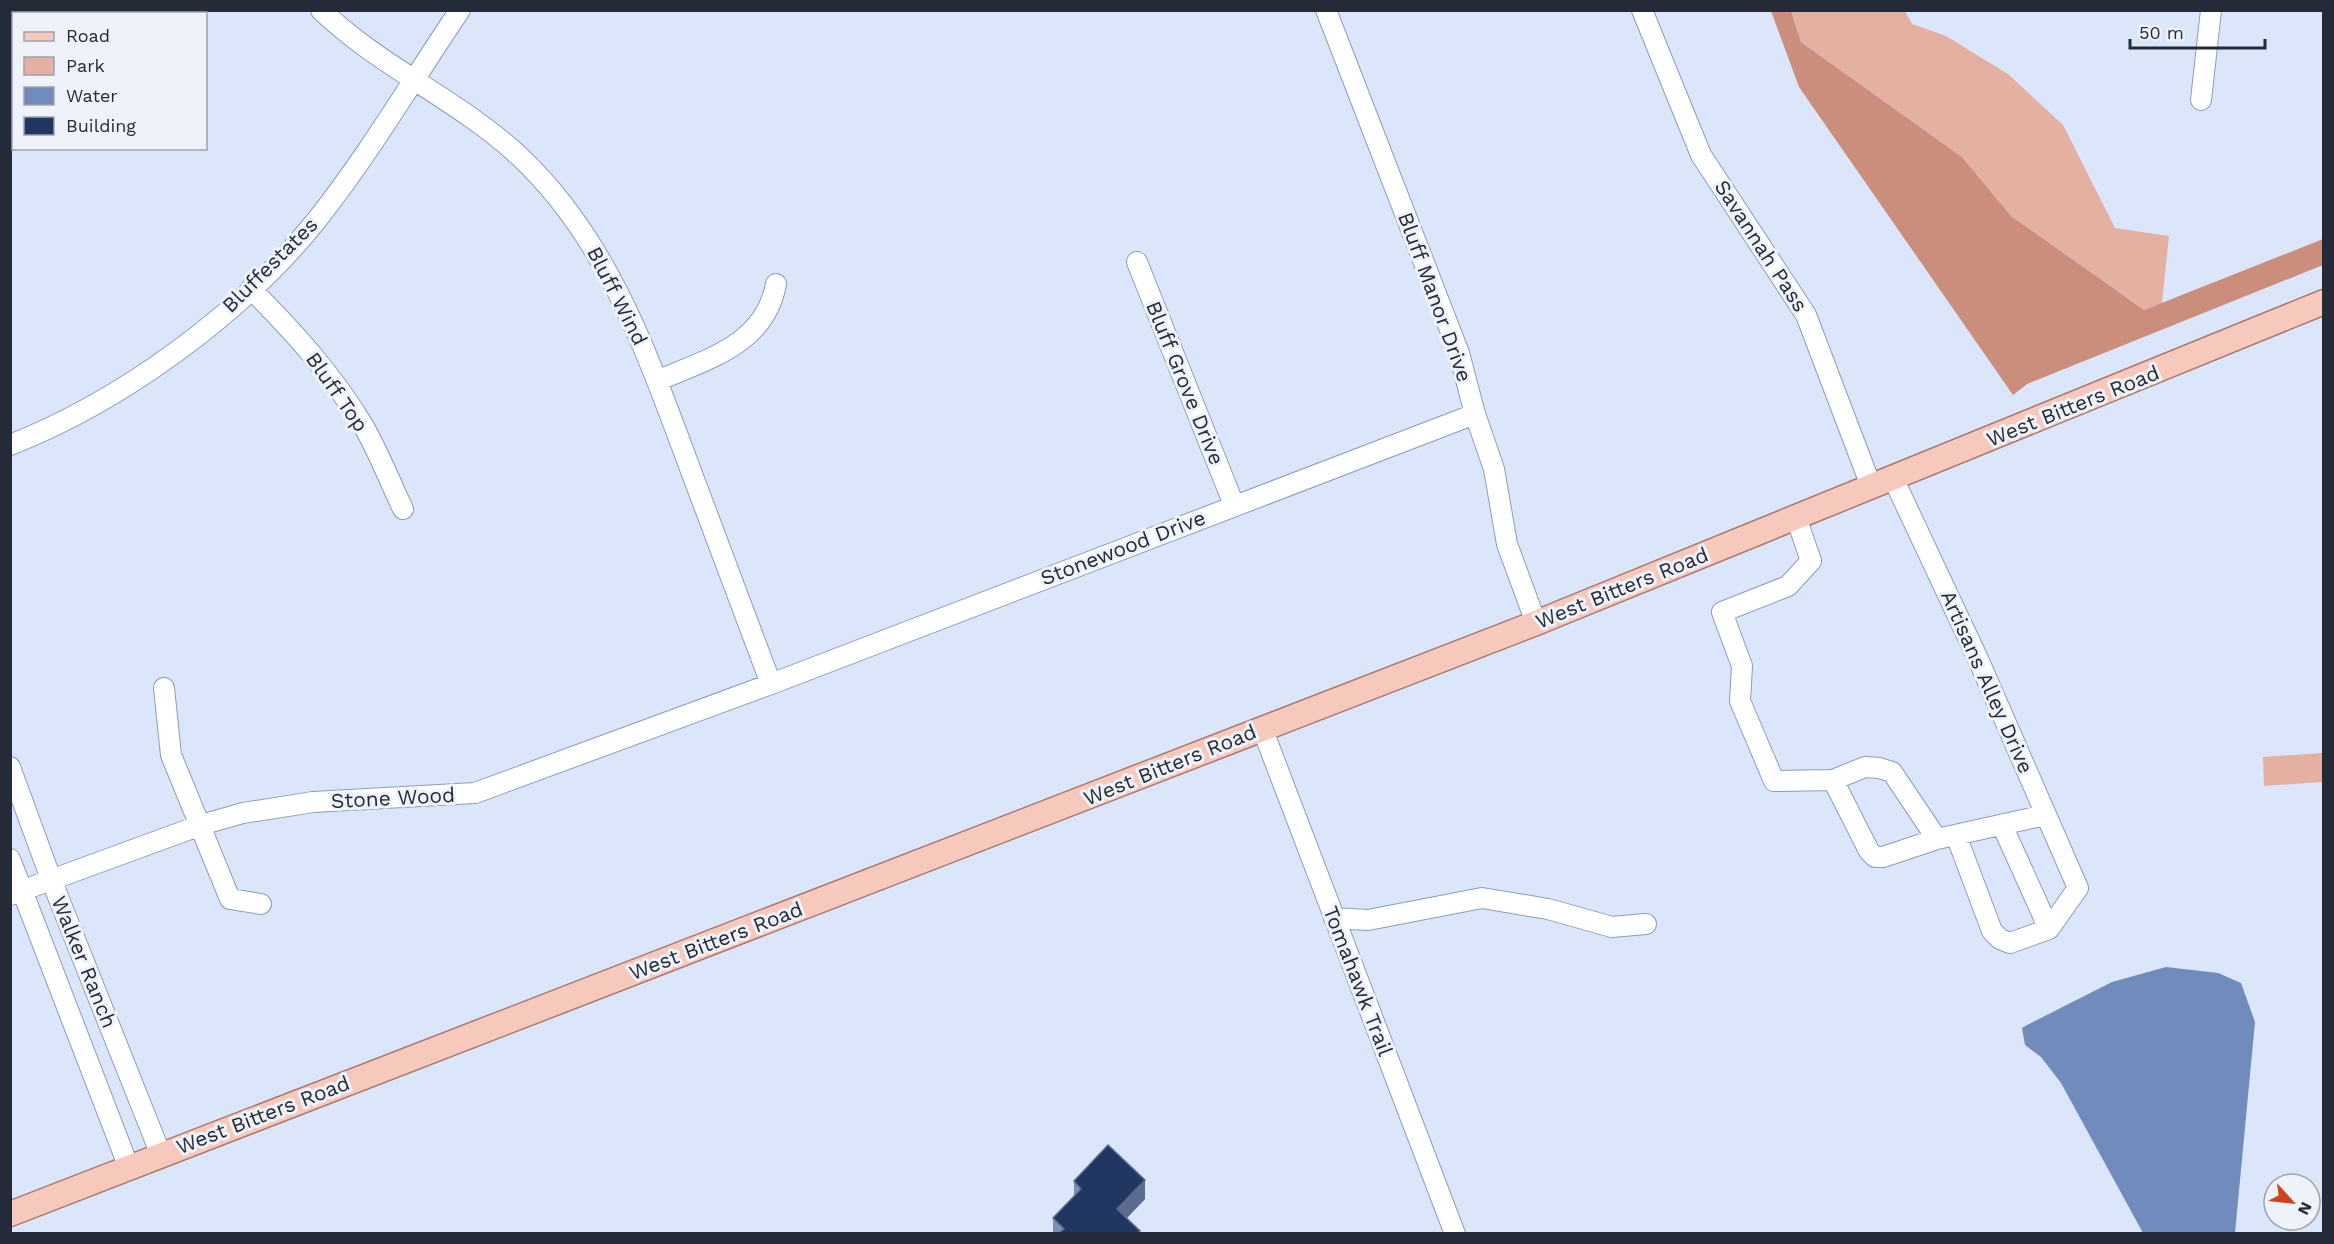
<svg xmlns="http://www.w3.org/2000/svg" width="2334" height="1244" font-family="'Work Sans',sans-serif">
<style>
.green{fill:#e3b0a2}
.forest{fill:#cc8e7c}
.water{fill:#728bbd}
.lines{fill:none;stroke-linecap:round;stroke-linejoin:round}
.minor-casing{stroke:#8c9dbb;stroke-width:22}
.major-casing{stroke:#aa7a70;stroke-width:27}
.minor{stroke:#fff;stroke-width:20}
.major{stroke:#f7c9bc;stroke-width:24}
.wall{fill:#7e8eae}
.shaded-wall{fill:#596b8f}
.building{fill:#213661;stroke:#596b8f;stroke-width:1.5}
.labels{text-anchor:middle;stroke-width:6;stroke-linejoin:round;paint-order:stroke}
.street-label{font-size:21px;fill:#242a37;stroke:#eff3f9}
</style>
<rect width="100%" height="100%" fill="#dbe6fa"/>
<path class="green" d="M1791,11H1905L1912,24L1946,36L2008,74L2063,125L2115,228L2169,236L2162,303L2144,310L2011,216L1962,157L1801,42Z
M2323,753V782L2264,786L2263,757Z"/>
<path class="forest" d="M1771,11H1791L1801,42L1962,157L2011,216L2144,310L2323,239V265L2027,384L2013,395L1799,87Z"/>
<path class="water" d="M2166,967L2218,973L2241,983L2255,1022L2235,1233H2143L2061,1083L2041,1057L2025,1045L2022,1028L2029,1024L2112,982Z"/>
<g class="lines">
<g class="minor-casing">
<path id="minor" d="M321,10C380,67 459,100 519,156C607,238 647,353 688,463C716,537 743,610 771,684
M1326,10L1459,353L1475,414L1494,469L1507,544L1536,623
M1642,10L1701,155L1806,315L1871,486
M2201,100L2211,10
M10,131L14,130
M1137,262L1234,505
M251,289C293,331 333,375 364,427C379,453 390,482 403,509
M657,381C707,359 765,345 776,284
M10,445C122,401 241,314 316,221C369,154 412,81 460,10
M1893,478L1978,659L2078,888L2049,929
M1796,517L1811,561L1788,586L1722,612L1742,666L1740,701L1774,781L1833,780L1865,767L1879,768L1892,772L1937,839
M164,688L171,755L230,899L261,904
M1262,728L1455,1234
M10,767L51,879L161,1155
M1833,780L1869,851L1875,857H1883L1937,839L2045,815
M1956,835L1992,931L2000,939L2010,943L2049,929L2002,825
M10,859L129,1168
M10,895L201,825L243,813L313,802L475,793L771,684L1475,414
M1334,918L1368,920L1482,898L1548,909L1612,927L1646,924"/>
</g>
<g class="major-casing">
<path id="major" d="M10,1214L1536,623L2324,302"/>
</g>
<use href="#minor" class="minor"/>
<use href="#major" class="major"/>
</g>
<path class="wall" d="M1074,1181L1145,1199L1127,1218L1140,1233H1053V1218L1074,1196Z"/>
<path class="shaded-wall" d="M1145,1180V1199L1117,1228V1209Z"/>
<path class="building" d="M1108,1145L1145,1180L1117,1209L1140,1231L1137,1233H1059L1064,1229L1053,1218L1081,1189L1074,1181Z"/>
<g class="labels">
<g class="street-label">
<text transform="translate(1761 246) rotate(57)" y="7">Savannah Pass</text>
<text transform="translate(270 265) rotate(-45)" y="7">Bluffestates</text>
<text transform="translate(617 296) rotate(63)" y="7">Bluff Wind</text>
<text transform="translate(1435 297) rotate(70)" y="7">Bluff Manor Drive</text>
<text transform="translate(1185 383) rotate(68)" y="7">Bluff Grove Drive</text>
<text transform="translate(337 392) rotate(55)" y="7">Bluff Top</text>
<text transform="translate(2073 406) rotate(-22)" y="7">West Bitters Road</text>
<text transform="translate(1123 548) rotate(-21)" y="7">Stonewood Drive</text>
<text transform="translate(1622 588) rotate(-22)" y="7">West Bitters Road</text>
<text transform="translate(1987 682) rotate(66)" y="7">Artisans Alley Drive</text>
<text transform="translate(1170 765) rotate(-22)" y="7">West Bitters Road</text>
<text transform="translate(393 798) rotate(-3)" y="7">Stone Wood</text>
<text transform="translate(716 941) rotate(-21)" y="7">West Bitters Road</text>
<text transform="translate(84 962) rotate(68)" y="7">Walker Ranch</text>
<text transform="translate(1358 981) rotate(69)" y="7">Tomahawk Trail</text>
<text transform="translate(263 1115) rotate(-21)" y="7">West Bitters Road</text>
</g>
</g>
<rect width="2334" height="1244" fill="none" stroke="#242a37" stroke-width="24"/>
<rect x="12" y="12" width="195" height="138" fill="#eff3f9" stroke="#9ea3ab" stroke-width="1.5"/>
<rect x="24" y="32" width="30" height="9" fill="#f7c9bc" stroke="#9ea3ab" stroke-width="1.5"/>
<text x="66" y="42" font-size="18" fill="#242a37">Road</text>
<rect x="24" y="57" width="30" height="18" fill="#e3b0a2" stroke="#9ea3ab" stroke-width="1.5"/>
<text x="66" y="72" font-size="18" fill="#242a37">Park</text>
<rect x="24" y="87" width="30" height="18" fill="#728bbd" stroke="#9ea3ab" stroke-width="1.5"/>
<text x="66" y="102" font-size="18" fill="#242a37">Water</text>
<rect x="24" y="117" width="30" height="18" fill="#213661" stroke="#9ea3ab" stroke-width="1.5"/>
<text x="66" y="132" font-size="18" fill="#242a37">Building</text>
<g transform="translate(2292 1202) rotate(117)"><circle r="28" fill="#eff3f9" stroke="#9ea3ab" stroke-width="1.5"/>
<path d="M0-4.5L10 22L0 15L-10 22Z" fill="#cd451a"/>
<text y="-9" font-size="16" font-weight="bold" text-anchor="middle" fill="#242a37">N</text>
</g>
<path d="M2130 39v9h135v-9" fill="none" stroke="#242a37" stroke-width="3"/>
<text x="2139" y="39" font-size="18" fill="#242a37" stroke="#eff3f9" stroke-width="4.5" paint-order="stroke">50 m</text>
</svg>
